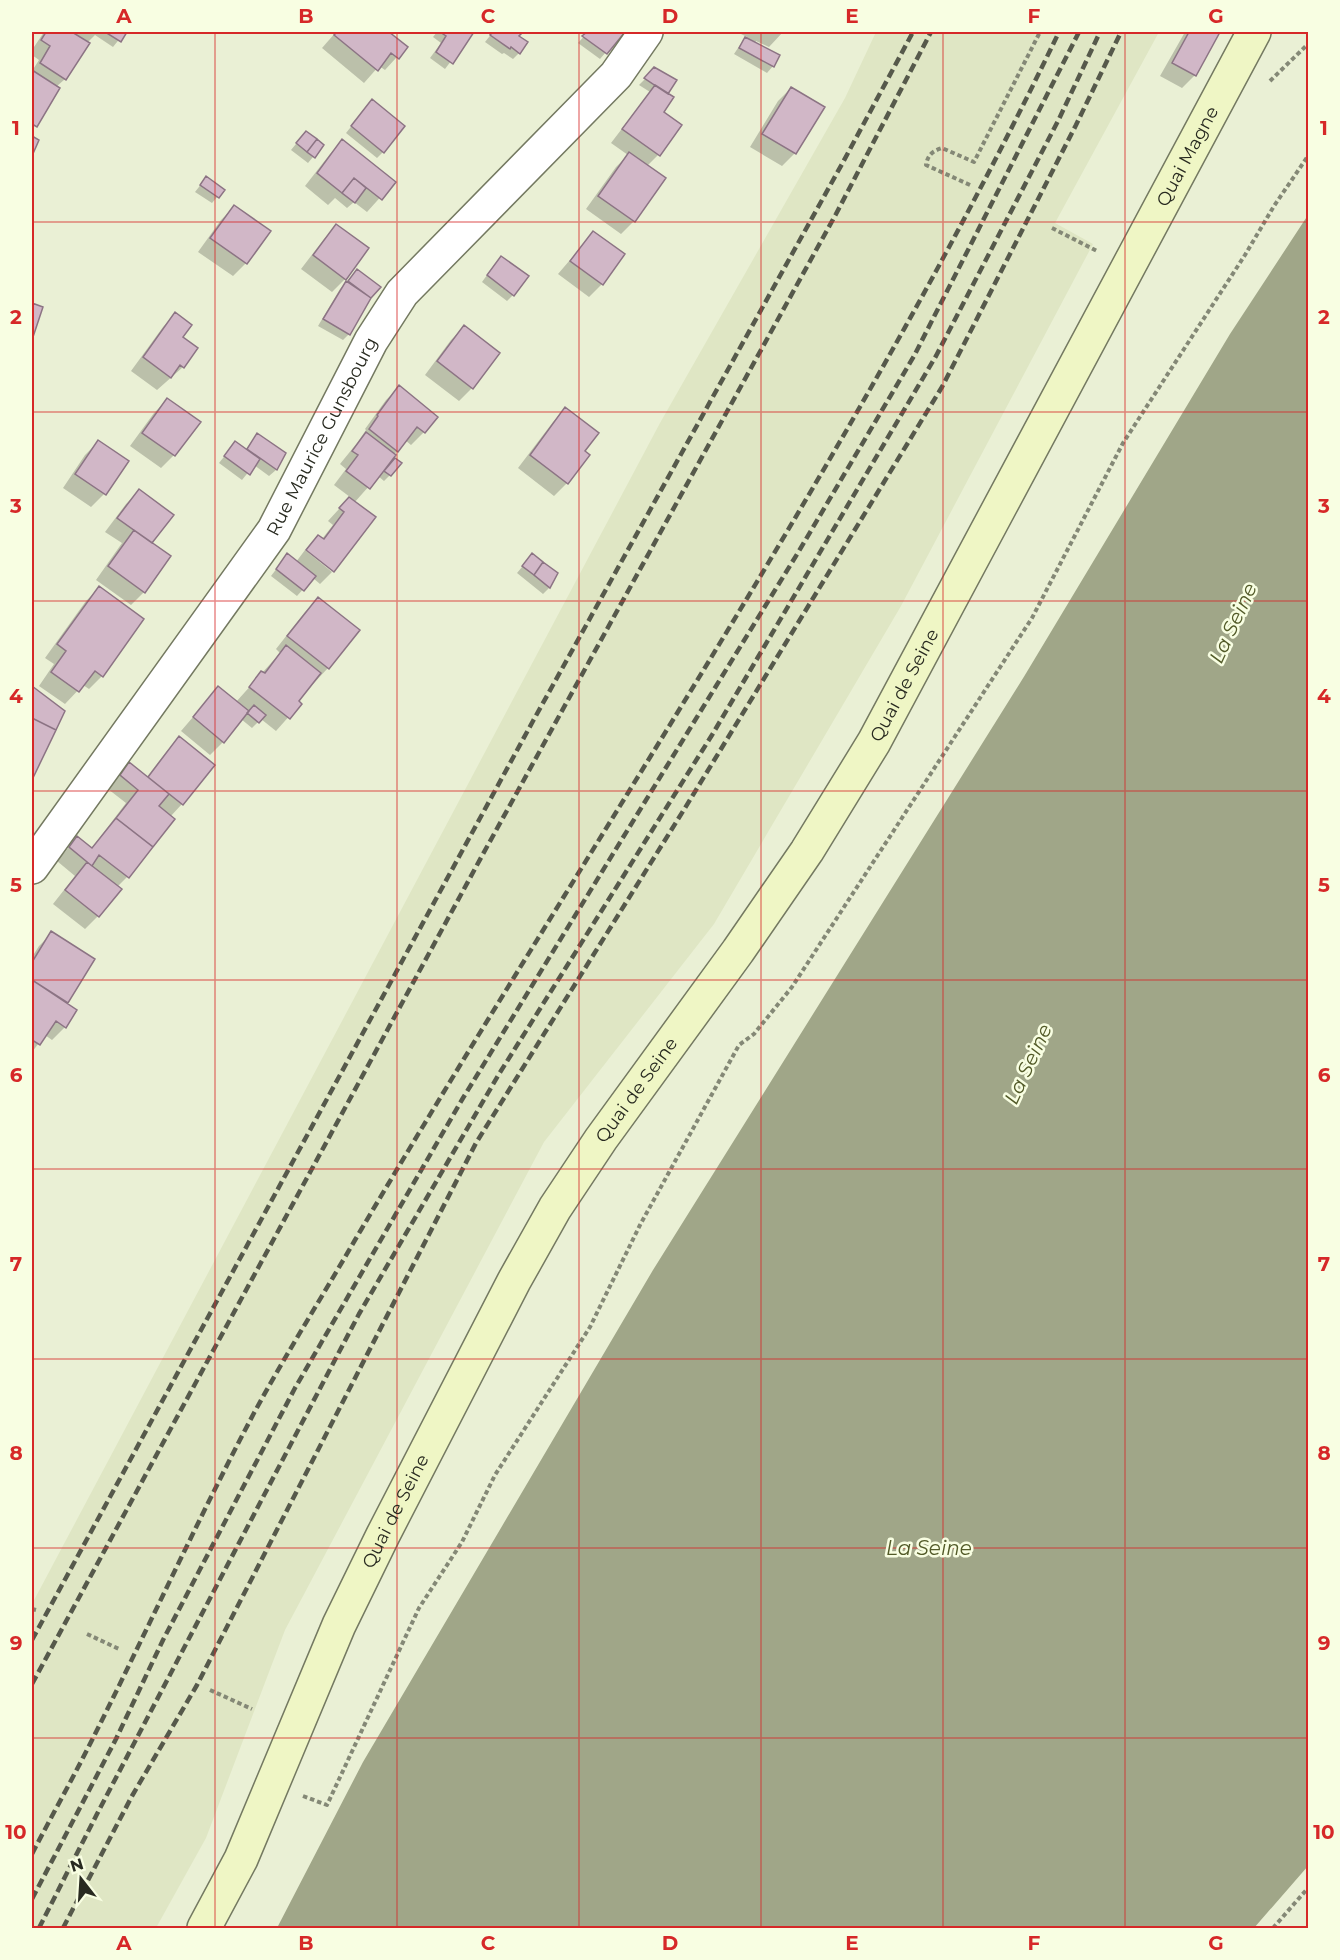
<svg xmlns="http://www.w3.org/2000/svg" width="1340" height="1960" font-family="Montserrat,sans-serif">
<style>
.built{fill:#dfe6c4}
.water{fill:#a0a688}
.shadow{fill:#0003}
.building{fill:#d1b7c7;stroke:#8c7484;stroke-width:1.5}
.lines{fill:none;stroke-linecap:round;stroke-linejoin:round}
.minor-casing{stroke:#747961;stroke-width:36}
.secondary-casing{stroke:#747961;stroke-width:36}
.path{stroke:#848876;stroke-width:4;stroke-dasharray:4.5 3;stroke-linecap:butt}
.minor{stroke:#fff;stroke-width:33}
.secondary{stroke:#eff6c5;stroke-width:33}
.rail{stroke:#56594b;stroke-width:4.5;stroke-dasharray:9 4.5;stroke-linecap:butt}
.grid{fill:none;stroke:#d62828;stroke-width:1.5;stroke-opacity:0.55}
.labels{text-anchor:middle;stroke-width:5;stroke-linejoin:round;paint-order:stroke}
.street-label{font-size:18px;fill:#282a20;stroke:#f8fee2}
.water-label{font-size:20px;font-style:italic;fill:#525a28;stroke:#f8fee2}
.neatline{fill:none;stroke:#d62828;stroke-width:2}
.grid-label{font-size:20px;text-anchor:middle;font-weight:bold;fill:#d62828}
</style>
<rect width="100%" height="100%" fill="#eaf0d5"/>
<path class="built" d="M876,32H1159L1055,223L1093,244L901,606L714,924L544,1142L285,1630L206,1838L156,1928H32V1604L660,423L845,98Z"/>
<path class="water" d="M1308,215V1866L1254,1928H277L363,1762L653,1270L1025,675L1230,334Z"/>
<path class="shadow" d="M44,32H125L113,47L95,35L87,43L65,79L56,87L32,130V71L39,60L32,55V50Z
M336,32H386L406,47L385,70L379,66L364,83L322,48Z
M437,32L472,33L445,69L430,58L441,43L433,37Z
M493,32H521L517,36L519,53L513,59L504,53L502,54L485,42Z
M588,32H623L600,59L578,43Z
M737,32H783L769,47L756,41L755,43L778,56L773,66L767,73L734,54L740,45L747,37Z
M1185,32H1220L1195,75L1182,88L1160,76Z
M655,69L667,93L662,113L658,155L647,166L664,178L634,221L621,234L586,209L616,167L628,155L611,143L650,92L639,85Z
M791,88L795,153L782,166L750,147L778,101Z
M366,108L383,152L377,158L346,133Z
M300,139L322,146L308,163L291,150Z
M343,141L394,182L367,212L354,202L347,208L335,198L328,205L305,186L330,154Z
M206,178L223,190L212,203L195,192Z
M234,207L269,232L246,263L233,276L198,252L221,220Z
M337,226L345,279L332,292L301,269L324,239Z
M593,233L602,284L589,297L558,274Z
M495,264L513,295L507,301L482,282Z
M351,277L379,287L370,297L349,334L343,340L318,326L340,289Z
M175,314L181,337L183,367L157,390L131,371L163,327Z
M464,327L472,388L459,401L425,375L451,340Z
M399,387L424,432L411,445L405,440L388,463L390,475L384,481L378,476L354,503L333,570L307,548L319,537L322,539L333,525L328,521L350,497L334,485L346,469L340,464L357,443L366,430L365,429L386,400Z
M167,400L174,455L161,468L130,446L154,413Z
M565,409L583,452L567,483L554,496L518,468L553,422Z
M257,435L284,454L276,470L269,476L254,465L242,480L219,463L235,443L245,450Z
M98,442L104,494L91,507L63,488L85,455Z
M139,491L150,543L144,592L131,605L96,580L122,543L105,532L126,504Z
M305,550L332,572L320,584L313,578L297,596L271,576L287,555L296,562Z
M532,555L556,574L549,588L543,594L517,573Z
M99,588L142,620L102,676L89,689L83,685L65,704L39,686L54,664L45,658L86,601Z
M318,599L328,668L297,701L300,704L276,731L261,719L252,728L241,719L223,742L210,755L181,731L218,688L236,702L280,653L276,649L305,612Z
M32,688L63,712L32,776Z
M180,738L182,804L170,817L127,877L117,887L119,889L98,916L85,929L53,904L75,876L57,861L77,838L91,849L126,803L108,789L129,764L146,778L167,751Z
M52,933L93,960L66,1004L65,1027L52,1040L45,1035L32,1052V957L39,946Z"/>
<path class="building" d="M46,32H72L90,43L66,80L40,63L50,46L41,40Z
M105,32H127L121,42Z
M337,32H389L408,47L399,59L391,53L378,71L334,35Z
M440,32H474L453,64L436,52L446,36Z
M493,32H523L519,36L528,42L520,54L511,47L510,49L490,35Z
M587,32H625L607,54L582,36Z
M1189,32H1220L1196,76L1172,63Z
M745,37L780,55L774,67L739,48Z
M654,67L677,80L668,94L644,78Z
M32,70L60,88L37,127L32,124Z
M655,85L674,97L664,112L682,125L660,156L622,129Z
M791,87L825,107L796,154L762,134Z
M372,99L405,126L384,153L351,126Z
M306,131L317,139L307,152L296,143Z
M32,136L39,140L32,156Z
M317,139L324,145L315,158L307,152Z
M342,139L396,182L382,200L354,178L342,193L317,173Z
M629,152L666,178L635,222L598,196Z
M206,176L225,190L219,198L200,185Z
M354,178L366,188L355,203L342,193Z
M234,205L271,231L247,264L210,238Z
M336,224L369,248L346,280L313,255Z
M593,231L625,254L603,285L570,261Z
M501,256L529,276L514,296L487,275Z
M357,269L381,287L371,298L348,281Z
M346,281L371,298L350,335L323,319Z
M32,303L43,307L32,340Z
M175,312L192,325L183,337L198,348L184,368L180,365L171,378L143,357Z
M464,325L500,353L473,389L437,361Z
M399,385L438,417L425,433L417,427L398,452L369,429L378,416L377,415Z
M167,398L201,422L175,456L142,433Z
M565,407L599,433L585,451L590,455L568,484L530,455Z
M366,432L396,455L370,489L346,471L358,455L352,451Z
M257,433L286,453L277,470L247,449Z
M98,440L129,461L106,495L75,474Z
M235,441L260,459L250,475L224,456Z
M395,458L402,463L391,476L384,471Z
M139,489L174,515L152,543L117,518Z
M349,497L376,517L334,572L306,550L318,535L324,539L344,512L339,508Z
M134,530L171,556L145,593L108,566Z
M287,553L316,576L304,591L276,569Z
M532,553L543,562L534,575L522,566Z
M543,562L558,573L550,588L534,575Z
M99,586L144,619L103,677L95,671L79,692L51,672L66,651L57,644Z
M318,597L360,630L329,669L287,636Z
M286,645L321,673L299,701L302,704L290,719L249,687L261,671L265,673Z
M32,686L65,711L56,730L32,718Z
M218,686L249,711L224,743L193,717Z
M254,705L266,715L259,723L247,713Z
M32,718L56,730L32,780Z
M179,736L215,765L183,805L148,777Z
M129,762L169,794L159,806L175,819L153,847L116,818L138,790L120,775Z
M116,818L153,847L129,878L99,855L92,866L69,847L77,836L92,848Z
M87,862L122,889L99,917L65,890Z
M51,931L95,959L68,1003L32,980V957L34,959Z
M32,980L77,1010L66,1028L56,1021L40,1045L32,1040Z"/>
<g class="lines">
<g class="minor-casing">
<g id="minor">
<path id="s1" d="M32,867L274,530L371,341L402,293L616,75L646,32"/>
</g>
</g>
<g class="secondary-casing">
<g id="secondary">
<path id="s2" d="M204,1928L241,1859L339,1625L383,1535L514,1281L555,1208L601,1139L738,951L807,851L874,742L1254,32"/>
</g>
</g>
<path class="path" d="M1270,81L1308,44
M970,185L926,165C928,154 933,151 942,148L974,162L1040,32
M1052,228L1097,251
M32,1609L36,1610
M87,1634L119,1649
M210,1690L252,1709
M303,1796L327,1805L419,1608L462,1542L495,1475L590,1327L640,1225L739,1045L754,1034L792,987L1032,618L1123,443L1245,255L1274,206L1308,156
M1273,1928L1308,1888"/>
<use href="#minor" class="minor"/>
<use href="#secondary" class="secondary"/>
<path class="rail" d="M32,1640L533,721L842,164L913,32
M32,1684L483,854L836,214L931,32
M32,1854C51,1817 72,1780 91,1742C146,1633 197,1521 254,1413C286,1354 322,1297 355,1240C592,838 857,452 1059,32
M32,1899L116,1739L163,1640L295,1388L463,1098L799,551L914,356L1079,32
M39,1928L97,1814L359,1314L499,1074L712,735L936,356L1059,119L1100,32
M63,1928L132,1796L197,1685L476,1143L685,808L942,387L1076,125L1121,32"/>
</g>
<path class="grid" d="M215,32V1928M397,32V1928M579,32V1928M761,32V1928M943,32V1928M1125,32V1928M32,222H1308M32,412H1308M32,601H1308M32,791H1308M32,980H1308M32,1169H1308M32,1359H1308M32,1548H1308M32,1738H1308"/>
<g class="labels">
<g class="street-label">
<text dy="6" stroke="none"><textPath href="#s2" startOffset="2031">Quai Magne</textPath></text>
<text dy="6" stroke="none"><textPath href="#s1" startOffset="520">Rue Maurice Gunsbourg</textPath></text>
<text dy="6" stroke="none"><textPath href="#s2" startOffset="1431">Quai de Seine</textPath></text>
<text dy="6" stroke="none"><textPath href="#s2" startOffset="945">Quai de Seine</textPath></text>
<text dy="6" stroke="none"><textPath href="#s2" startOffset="459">Quai de Seine</textPath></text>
</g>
<g class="water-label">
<text transform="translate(1233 623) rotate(-65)" y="7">La Seine</text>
<text transform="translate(1028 1064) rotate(-65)" y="7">La Seine</text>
<text x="929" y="1555">La Seine</text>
</g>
</g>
<rect width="1340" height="1960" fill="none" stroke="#f8fee2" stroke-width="66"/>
<g transform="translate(81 1879) rotate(343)" stroke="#f8fee2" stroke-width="4.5" paint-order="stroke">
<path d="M0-4.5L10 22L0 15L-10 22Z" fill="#282a20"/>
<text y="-9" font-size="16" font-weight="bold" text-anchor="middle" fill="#282a20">N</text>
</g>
<rect x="33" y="33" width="1274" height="1894" class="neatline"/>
<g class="grid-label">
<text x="124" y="23">A</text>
<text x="306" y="23">B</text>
<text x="488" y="23">C</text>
<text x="670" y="23">D</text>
<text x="852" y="23">E</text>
<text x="1034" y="23">F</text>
<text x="1216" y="23">G</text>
<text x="16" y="135">1</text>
<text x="1324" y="135">1</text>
<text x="16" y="324">2</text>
<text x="1324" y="324">2</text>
<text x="16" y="513">3</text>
<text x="1324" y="513">3</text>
<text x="16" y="703">4</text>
<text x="1324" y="703">4</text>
<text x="16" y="892">5</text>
<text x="1324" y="892">5</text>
<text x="16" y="1082">6</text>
<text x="1324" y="1082">6</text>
<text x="16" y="1271">7</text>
<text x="1324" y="1271">7</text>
<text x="16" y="1460">8</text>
<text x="1324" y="1460">8</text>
<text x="16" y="1650">9</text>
<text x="1324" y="1650">9</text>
<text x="16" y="1839">10</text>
<text x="1324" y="1839">10</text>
<text x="124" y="1950">A</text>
<text x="306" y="1950">B</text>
<text x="488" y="1950">C</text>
<text x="670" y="1950">D</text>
<text x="852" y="1950">E</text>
<text x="1034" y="1950">F</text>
<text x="1216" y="1950">G</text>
</g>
</svg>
